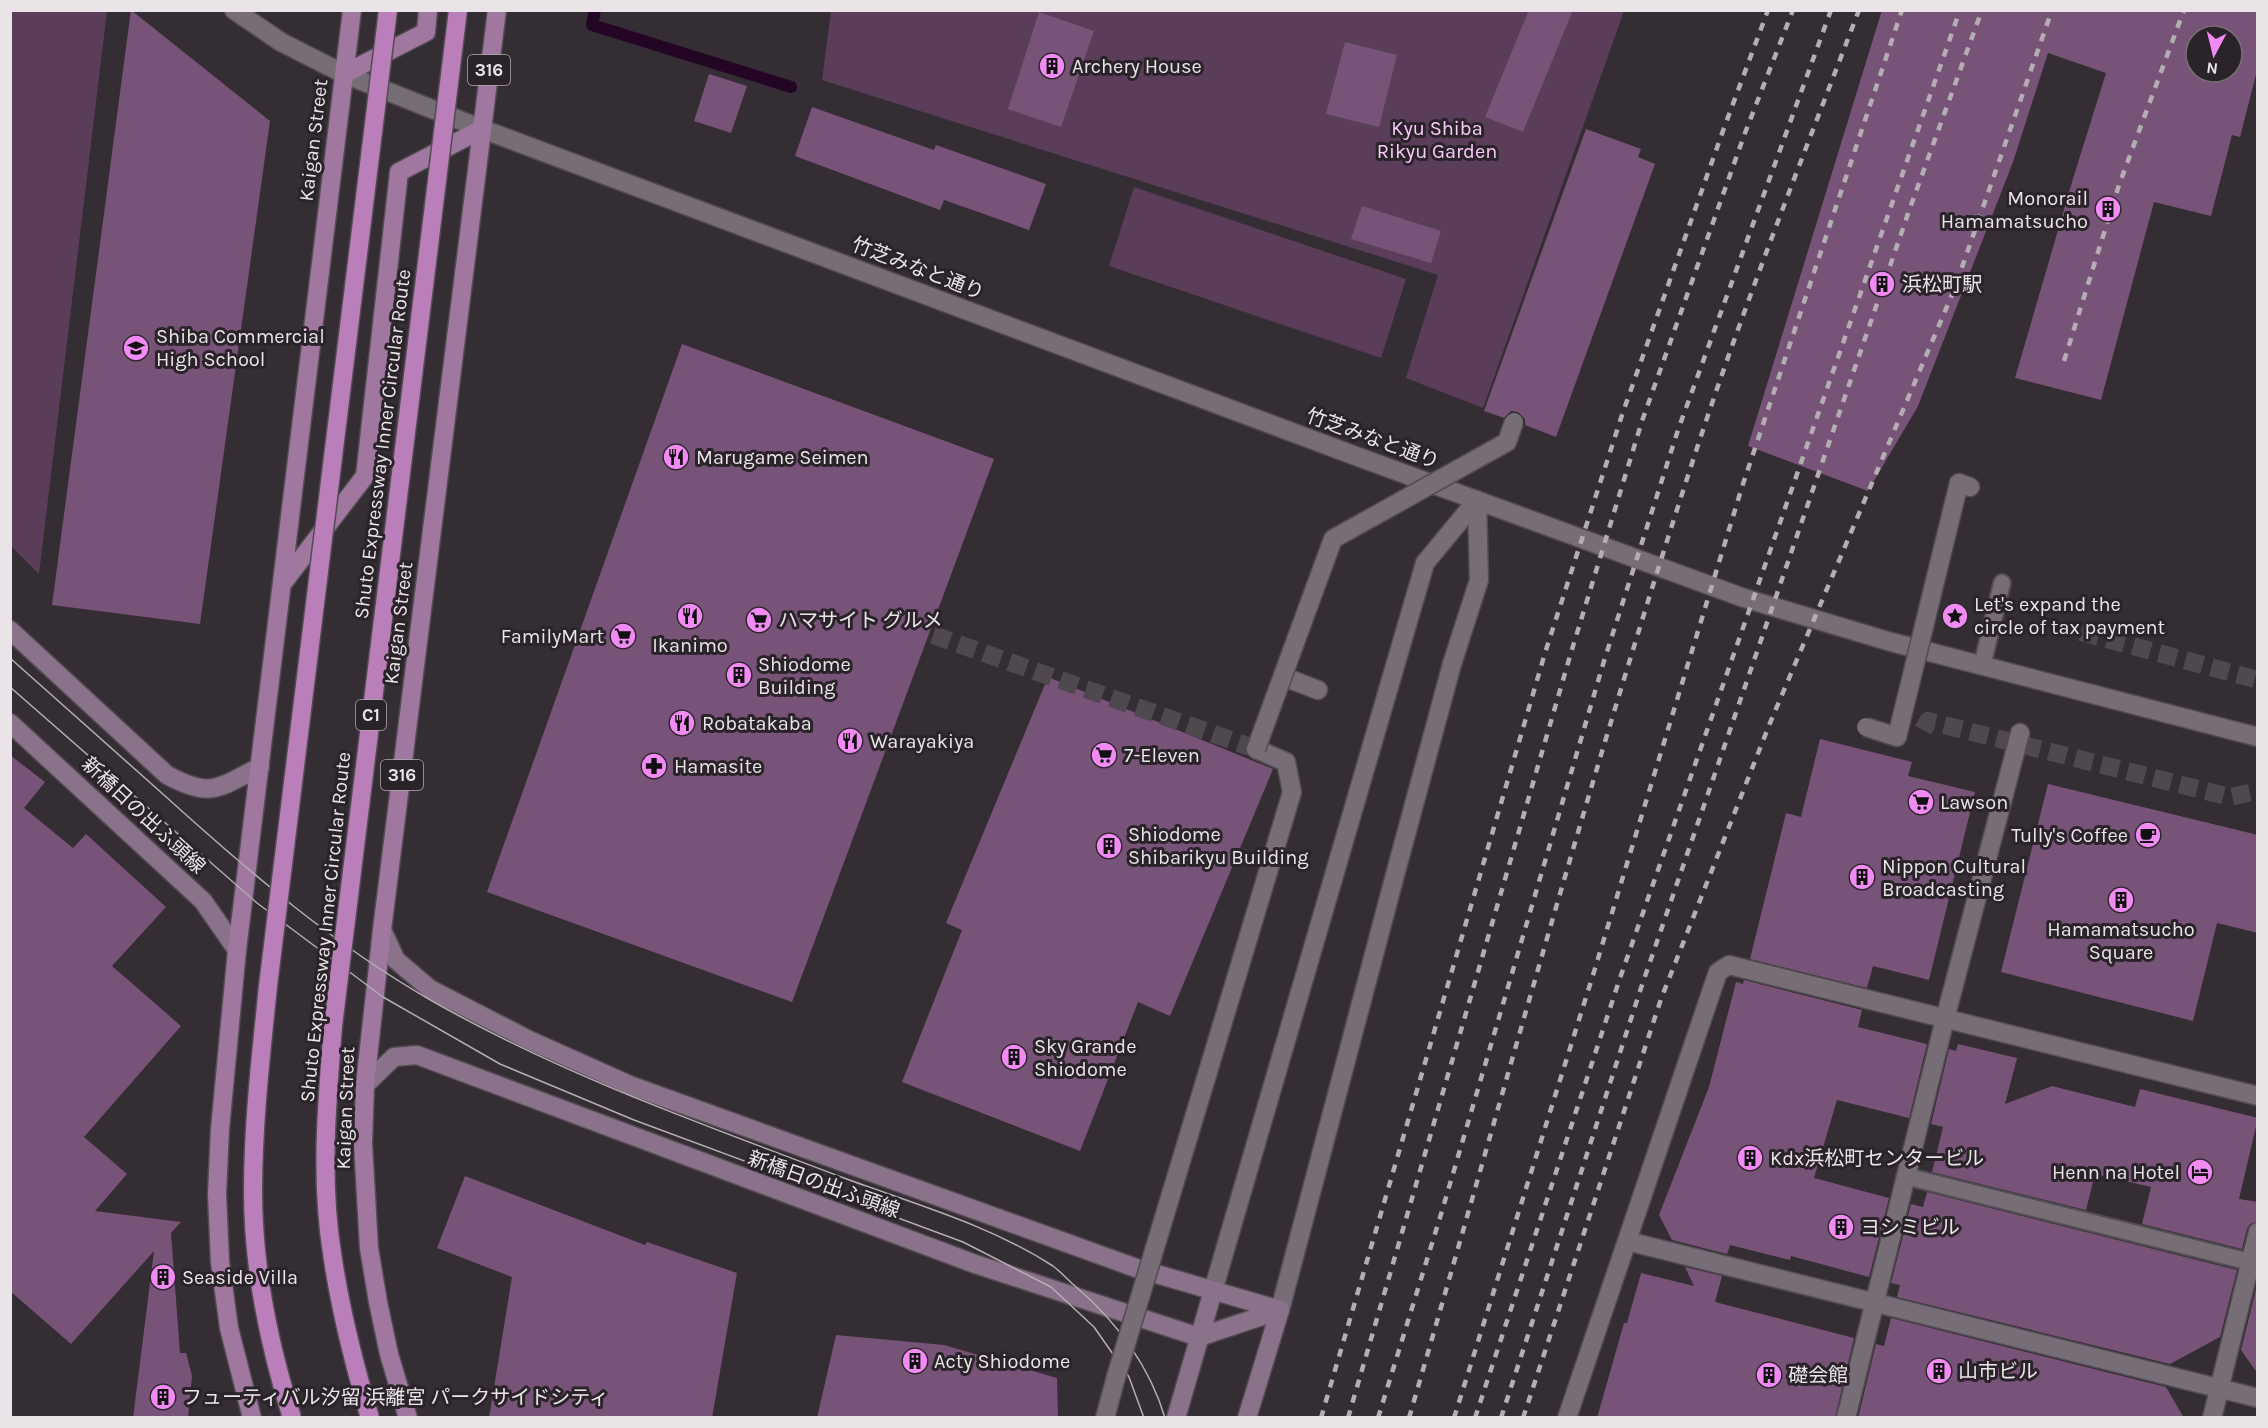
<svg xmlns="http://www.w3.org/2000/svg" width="2268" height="1428" font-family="Karla,'Noto Sans JP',sans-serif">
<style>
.green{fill:#5a3e59}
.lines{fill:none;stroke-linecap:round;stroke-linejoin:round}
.stream{stroke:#230524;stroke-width:12}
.building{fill:#775377;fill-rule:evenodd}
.pedestrian-tunnel{stroke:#50484f;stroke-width:18;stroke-dasharray:18 9;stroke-linecap:butt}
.service-casing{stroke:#524b51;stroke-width:20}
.pedestrian-casing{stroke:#524b51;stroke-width:21}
.minor-casing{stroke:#524b51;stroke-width:21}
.tertiary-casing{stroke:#524b51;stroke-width:21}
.secondary-casing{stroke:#524b51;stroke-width:21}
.primary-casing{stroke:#524b51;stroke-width:21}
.service{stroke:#766d76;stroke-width:16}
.pedestrian{stroke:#766d76;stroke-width:18}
.minor{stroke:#766d76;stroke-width:18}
.tertiary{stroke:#766d76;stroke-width:18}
.secondary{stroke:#8a728a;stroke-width:18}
.primary{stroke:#9f779f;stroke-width:18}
.tram{stroke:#b4aeb3;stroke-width:1.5}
.rail{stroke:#b4aeb3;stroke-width:4.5;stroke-dasharray:8 8;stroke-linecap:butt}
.pedestrian-bridge-casing{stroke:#524b51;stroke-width:21;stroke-linecap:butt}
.motorway-bridge-casing{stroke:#524b51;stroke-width:21;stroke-linecap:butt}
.pedestrian-bridge{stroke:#766d76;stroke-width:18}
.motorway-bridge{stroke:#ba7eba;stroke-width:18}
.labels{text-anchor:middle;stroke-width:6;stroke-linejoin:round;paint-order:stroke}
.shield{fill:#2b232a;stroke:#b1aab0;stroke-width:1.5}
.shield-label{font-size:18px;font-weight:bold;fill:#eae4e9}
.poi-label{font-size:20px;fill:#eae4e9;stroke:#2b232a;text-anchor:start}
.park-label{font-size:20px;fill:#facaf9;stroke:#2b232a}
.street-label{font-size:20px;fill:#eae4e9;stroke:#2b232a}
</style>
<rect width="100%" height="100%" fill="#352d34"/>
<path class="green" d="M10,11H107L39,574L11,546Z
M831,11H1624L1483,408L1406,378L1438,275L822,80Z
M1134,187L1406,279L1381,358L1109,266Z"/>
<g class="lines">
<path class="stream" d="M595,10L592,25L791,87"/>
</g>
<path class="building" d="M131,10L270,121L200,624L52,605Z
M1529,10H1573L1523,132L1485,117Z
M1882,10H2258V67L2240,137L2232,135L2211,216L2154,202L2101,400L2015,378L2072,182L2106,73L2048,53L2013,162L1918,406L1868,491L1748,446ZM2196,36H2232V72H2196Z
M1039,12L1094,31L1061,127L1008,109Z
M1345,42L1397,55L1379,127L1326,114Z
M709,74L747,86L731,133L694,121Z
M812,107L934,150L936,145L1046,184L1029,230L944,200L940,210L795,156Z
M1586,129L1641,149L1638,157L1655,164L1556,437L1525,425V419L1518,412L1511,411L1504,418L1484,411Z
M1362,206L1441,231L1431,263L1351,239Z
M682,344L994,459L792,1002L487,892Z
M1048,677L1273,769L1170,1016L1138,1002L1080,1151L902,1082L962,930L946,923Z
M1820,739L1912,762L1908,776L1975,792L1929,980L1873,966L1867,988L1750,959L1786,813L1801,817Z
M10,755L45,782L24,808L73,848L86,834L166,907L112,966L181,1026L84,1137L127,1174L95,1211L181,1222L171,1233L180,1353H186L192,1376L188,1418H133L154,1251L71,1344L10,1291Z
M2048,784L2258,835V933L2217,923L2193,1021L2001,972Z
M1744,980L1862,1010L1858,1027L1927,1044L1909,1118L1837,1100L1814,1178L1889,1198L1869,1277L1791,1256L1790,1260L1730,1245L1727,1254L1672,1240L1659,1215L1709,1087L1736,982L1743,984Z
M1958,1044L2017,1058L2005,1104L2052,1086L2135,1107L2140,1089L2258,1118L2239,1199L2258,1202V1221L2250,1224L2247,1229L2242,1249L2142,1224L2151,1187L2095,1174L2086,1210L1932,1172L1943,1127L1931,1124L1949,1049L1956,1051Z
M465,1176L645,1245L647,1242L737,1273L712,1418H489L512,1277L437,1248Z
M1927,1192L2237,1270L2220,1337L2170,1364L1897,1297L1900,1285L1891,1283L1911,1204L1923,1207Z
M1685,1267L1722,1276L1715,1302L1854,1338L1835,1418H1597L1624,1323H1627L1641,1273L1694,1286Z
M2258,1281V1374L2241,1350Z
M1891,1318L2166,1387L2184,1418H1858L1876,1344L1884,1346Z
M836,1335L944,1345L1057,1378L1058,1418H817Z"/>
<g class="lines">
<path class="pedestrian-tunnel" d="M2081,632L2258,680
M933,635L1256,749
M1923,730L1928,721L2230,797L2258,791"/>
<g class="service-casing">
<path id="service" d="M1982,666L2002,583
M1905,1176L2250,1262"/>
</g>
<g class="pedestrian-casing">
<path id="pedestrian" d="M1947,532L1959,483L1970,487
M1284,677L1318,690
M1945,1019L2020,733
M1222,1025L1292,792L1286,762L1256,749
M1105,1418L1116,1377"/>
</g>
<g class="minor-casing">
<path id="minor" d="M1627,1241L2258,1398
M1567,1418L1718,972L1729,965L2258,1096
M1846,1418L1945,1019
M2212,1418L2258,1232"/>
</g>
<g class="tertiary-casing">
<path id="tertiary" d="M234,10L281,42L344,74L482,129L1353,455L1744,598L1891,642L2258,737
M1213,1291L1425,563L1477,500
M1280,1310L1395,875L1452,664L1479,580L1477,500"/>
</g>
<g class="secondary-casing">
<path id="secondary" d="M10,630L167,775C212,799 217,788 260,767
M10,723L203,901L237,950
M382,930L396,960L430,989L529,1040L632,1086L1136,1268L1280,1310L1247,1418
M365,1085L394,1057L417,1055L975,1264L1199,1337L1280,1310
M1176,1418L1213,1291"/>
</g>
<g class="primary-casing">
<path id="primary" d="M344,74L426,32L428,10
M282,584L365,476L399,172L482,129
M252,1418L229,1328L220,1262L217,1194L220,1129L237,950L352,10
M408,1418L389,1354L378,1302L369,1248L363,1144L365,1085L382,930L497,10"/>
</g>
<use href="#service" class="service"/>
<use href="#pedestrian" class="pedestrian"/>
<use href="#minor" class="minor"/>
<use href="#tertiary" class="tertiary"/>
<use href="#secondary" class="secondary"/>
<use href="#primary" class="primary"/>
<path class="tram" d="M10,658C62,704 113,750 164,795C248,871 335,946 434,1002C564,1076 705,1125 844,1178C914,1204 990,1225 1053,1266C1061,1272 1067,1279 1074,1285C1116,1321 1149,1364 1165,1418
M10,687L257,903L383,997L500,1064L634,1120L963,1242L1051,1287L1094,1327L1129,1377L1144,1418"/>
<path class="rail" d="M2064,361L2119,185L2184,10
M1321,1418L1545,653L1623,412L1724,128L1768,10
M1348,1418L1570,656L1642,421L1745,133L1793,10
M1378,1418L1442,1211L1604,661L1678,430L1831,10
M1409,1418C1504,1092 1593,764 1699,442C1747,297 1804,154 1859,10
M1454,1418L1593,975L1742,487L1902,10
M1475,1418L1619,981L1960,10
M1501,1418L1641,988L1910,208L1982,10
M1523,1418L1661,999L1770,723L1954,290L2052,10"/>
<g class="pedestrian-bridge-casing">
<path id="pedestrian-bridge" d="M1866,727L1897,737L1947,532
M1256,749L1333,539L1507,442L1514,422
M1116,1377L1222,1025"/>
</g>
<g class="motorway-bridge-casing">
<path id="motorway-bridge" d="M292,1418C269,1345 253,1269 253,1192C253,1123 261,1055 268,986L388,10
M370,1418C354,1364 340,1309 332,1253C320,1179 327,1101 333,1026L458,10"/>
</g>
<use href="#pedestrian-bridge" class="pedestrian-bridge"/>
<use href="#motorway-bridge" class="motorway-bridge"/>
</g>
<defs>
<g id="building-disc" transform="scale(1.35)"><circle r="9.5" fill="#f28af3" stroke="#2b232a"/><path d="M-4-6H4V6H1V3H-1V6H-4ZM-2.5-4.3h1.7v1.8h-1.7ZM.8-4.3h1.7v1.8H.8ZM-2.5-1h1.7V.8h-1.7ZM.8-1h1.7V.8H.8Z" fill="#111"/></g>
<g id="school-disc" transform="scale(1.35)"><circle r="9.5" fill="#f28af3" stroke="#2b232a"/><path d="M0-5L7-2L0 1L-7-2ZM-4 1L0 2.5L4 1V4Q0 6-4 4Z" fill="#111"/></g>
<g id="restaurant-disc" transform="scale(1.35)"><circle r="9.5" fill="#f28af3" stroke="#2b232a"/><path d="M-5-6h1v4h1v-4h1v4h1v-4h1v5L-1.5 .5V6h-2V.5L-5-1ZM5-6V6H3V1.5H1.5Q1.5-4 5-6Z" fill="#111"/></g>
<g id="sight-disc" transform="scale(1.35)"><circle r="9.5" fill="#f28af3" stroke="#2b232a"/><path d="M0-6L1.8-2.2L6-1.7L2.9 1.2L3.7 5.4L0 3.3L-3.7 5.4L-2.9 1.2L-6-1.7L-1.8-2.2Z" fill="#111"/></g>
<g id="supermarket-disc" transform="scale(1.35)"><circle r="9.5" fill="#f28af3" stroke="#2b232a"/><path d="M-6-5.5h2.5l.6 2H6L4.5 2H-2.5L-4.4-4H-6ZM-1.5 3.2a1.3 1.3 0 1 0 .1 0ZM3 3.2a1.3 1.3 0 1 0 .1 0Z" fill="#111"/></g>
<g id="pharmacy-disc" transform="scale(1.35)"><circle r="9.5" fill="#f28af3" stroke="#2b232a"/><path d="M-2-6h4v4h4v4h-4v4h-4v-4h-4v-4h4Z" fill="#111"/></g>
<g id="cafe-disc" transform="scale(1.35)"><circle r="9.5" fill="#f28af3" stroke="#2b232a"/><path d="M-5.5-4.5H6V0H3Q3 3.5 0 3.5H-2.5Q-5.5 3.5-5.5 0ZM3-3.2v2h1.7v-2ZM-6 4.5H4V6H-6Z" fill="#111"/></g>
<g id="hotel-disc" transform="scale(1.35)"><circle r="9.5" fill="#f28af3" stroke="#2b232a"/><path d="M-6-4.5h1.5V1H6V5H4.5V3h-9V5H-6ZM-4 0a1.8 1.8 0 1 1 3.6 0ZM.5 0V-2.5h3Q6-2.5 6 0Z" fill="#111"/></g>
</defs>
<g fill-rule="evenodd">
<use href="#building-disc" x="1052" y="66"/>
<use href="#building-disc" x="2108" y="209"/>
<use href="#building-disc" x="1882" y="284"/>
<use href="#school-disc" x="136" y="348"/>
<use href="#restaurant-disc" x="676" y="457"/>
<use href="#restaurant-disc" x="690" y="616"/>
<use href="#sight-disc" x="1955" y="616"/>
<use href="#supermarket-disc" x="759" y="620"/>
<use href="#supermarket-disc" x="623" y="636"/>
<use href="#building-disc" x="739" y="675"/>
<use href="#restaurant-disc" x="682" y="723"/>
<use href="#restaurant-disc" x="850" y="741"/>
<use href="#supermarket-disc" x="1104" y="755"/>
<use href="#pharmacy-disc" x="654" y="766"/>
<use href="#supermarket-disc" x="1921" y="802"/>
<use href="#cafe-disc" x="2148" y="835"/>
<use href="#building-disc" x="1109" y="846"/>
<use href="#building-disc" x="1862" y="877"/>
<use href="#building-disc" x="2121" y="900"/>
<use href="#building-disc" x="1014" y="1057"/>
<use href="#building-disc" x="1750" y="1158"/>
<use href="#hotel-disc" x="2200" y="1172"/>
<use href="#building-disc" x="1841" y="1227"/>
<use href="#building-disc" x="163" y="1277"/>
<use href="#building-disc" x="915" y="1361"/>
<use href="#building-disc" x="1939" y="1371"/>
<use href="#building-disc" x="1769" y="1375"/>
<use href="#building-disc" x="163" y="1397"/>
</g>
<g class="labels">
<g class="shield">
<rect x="468" y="55" width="42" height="30" rx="4.5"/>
<rect x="356" y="700" width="30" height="30" rx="4.5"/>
<rect x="381" y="760" width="42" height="30" rx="4.5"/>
</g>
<g class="shield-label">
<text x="489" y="76">316</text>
<text x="371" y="721">C1</text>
<text x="402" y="781">316</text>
</g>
<g class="poi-label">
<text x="1072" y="73">Archery House</text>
<text x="2088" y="205" text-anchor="end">Monorail<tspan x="2088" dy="23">Hamamatsucho</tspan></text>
<text x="1902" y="291">浜松町駅</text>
<text x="156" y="343">Shiba Commercial<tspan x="156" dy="23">High School</tspan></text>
<text x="696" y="464">Marugame Seimen</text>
<text x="1974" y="611">Let's expand the<tspan x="1974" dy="23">circle of tax payment</tspan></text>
<text x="778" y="627">ハマサイト グルメ</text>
<text x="604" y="643" text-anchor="end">FamilyMart</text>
<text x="690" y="652" text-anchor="middle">Ikanimo</text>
<text x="758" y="671">Shiodome<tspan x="758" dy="23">Building</tspan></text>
<text x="702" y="730">Robatakaba</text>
<text x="870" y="748">Warayakiya</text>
<text x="1124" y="762">7-Eleven</text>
<text x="674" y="773">Hamasite</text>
<text x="1940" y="809">Lawson</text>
<text x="1128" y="841">Shiodome<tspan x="1128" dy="23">Shibarikyu Building</tspan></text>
<text x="2128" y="842" text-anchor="end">Tully's Coffee</text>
<text x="1882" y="873">Nippon Cultural<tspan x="1882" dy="23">Broadcasting</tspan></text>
<text x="2121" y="936" text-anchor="middle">Hamamatsucho<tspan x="2121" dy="23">Square</tspan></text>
<text x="1034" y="1053">Sky Grande<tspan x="1034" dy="23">Shiodome</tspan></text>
<text x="1770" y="1165">Kdx浜松町センタービル</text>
<text x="2180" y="1179" text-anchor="end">Henn na Hotel</text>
<text x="1860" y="1234">ヨシミビル</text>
<text x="182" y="1284">Seaside Villa</text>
<text x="934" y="1368">Acty Shiodome</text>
<text x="1958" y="1378">山市ビル</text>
<text x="1788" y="1382">礎会館</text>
<text x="182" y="1404">フューティバル汐留 浜離宮 パークサイドシティ</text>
</g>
<g class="park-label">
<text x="1437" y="135">Kyu Shiba<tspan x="1437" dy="23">Rikyu Garden</tspan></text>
</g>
<g class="street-label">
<text transform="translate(313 140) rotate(-83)" y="7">Kaigan Street</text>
<text transform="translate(918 268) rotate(21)" y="7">竹芝みなと通り</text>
<text transform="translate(1373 438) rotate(20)" y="7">竹芝みなと通り</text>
<text transform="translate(382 444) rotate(-83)" y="7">Shuto Expressway Inner Circular Route</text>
<text transform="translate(398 623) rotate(-83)" y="7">Kaigan Street</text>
<text transform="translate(144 815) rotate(43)" y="7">新橋日の出ふ頭線</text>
<text transform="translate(325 927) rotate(-84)" y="7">Shuto Expressway Inner Circular Route</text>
<text transform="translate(345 1108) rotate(-88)" y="7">Kaigan Street</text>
<text transform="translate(824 1184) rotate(20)" y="7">新橋日の出ふ頭線</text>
</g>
</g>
<rect width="2268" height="1428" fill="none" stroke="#eae4e9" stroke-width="24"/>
<g transform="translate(2214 54) rotate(187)"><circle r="28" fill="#2b232a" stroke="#777076" stroke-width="1.5"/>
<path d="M0-4.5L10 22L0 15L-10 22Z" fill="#f28af3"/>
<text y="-9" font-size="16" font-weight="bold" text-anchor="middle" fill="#eae4e9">N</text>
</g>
</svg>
